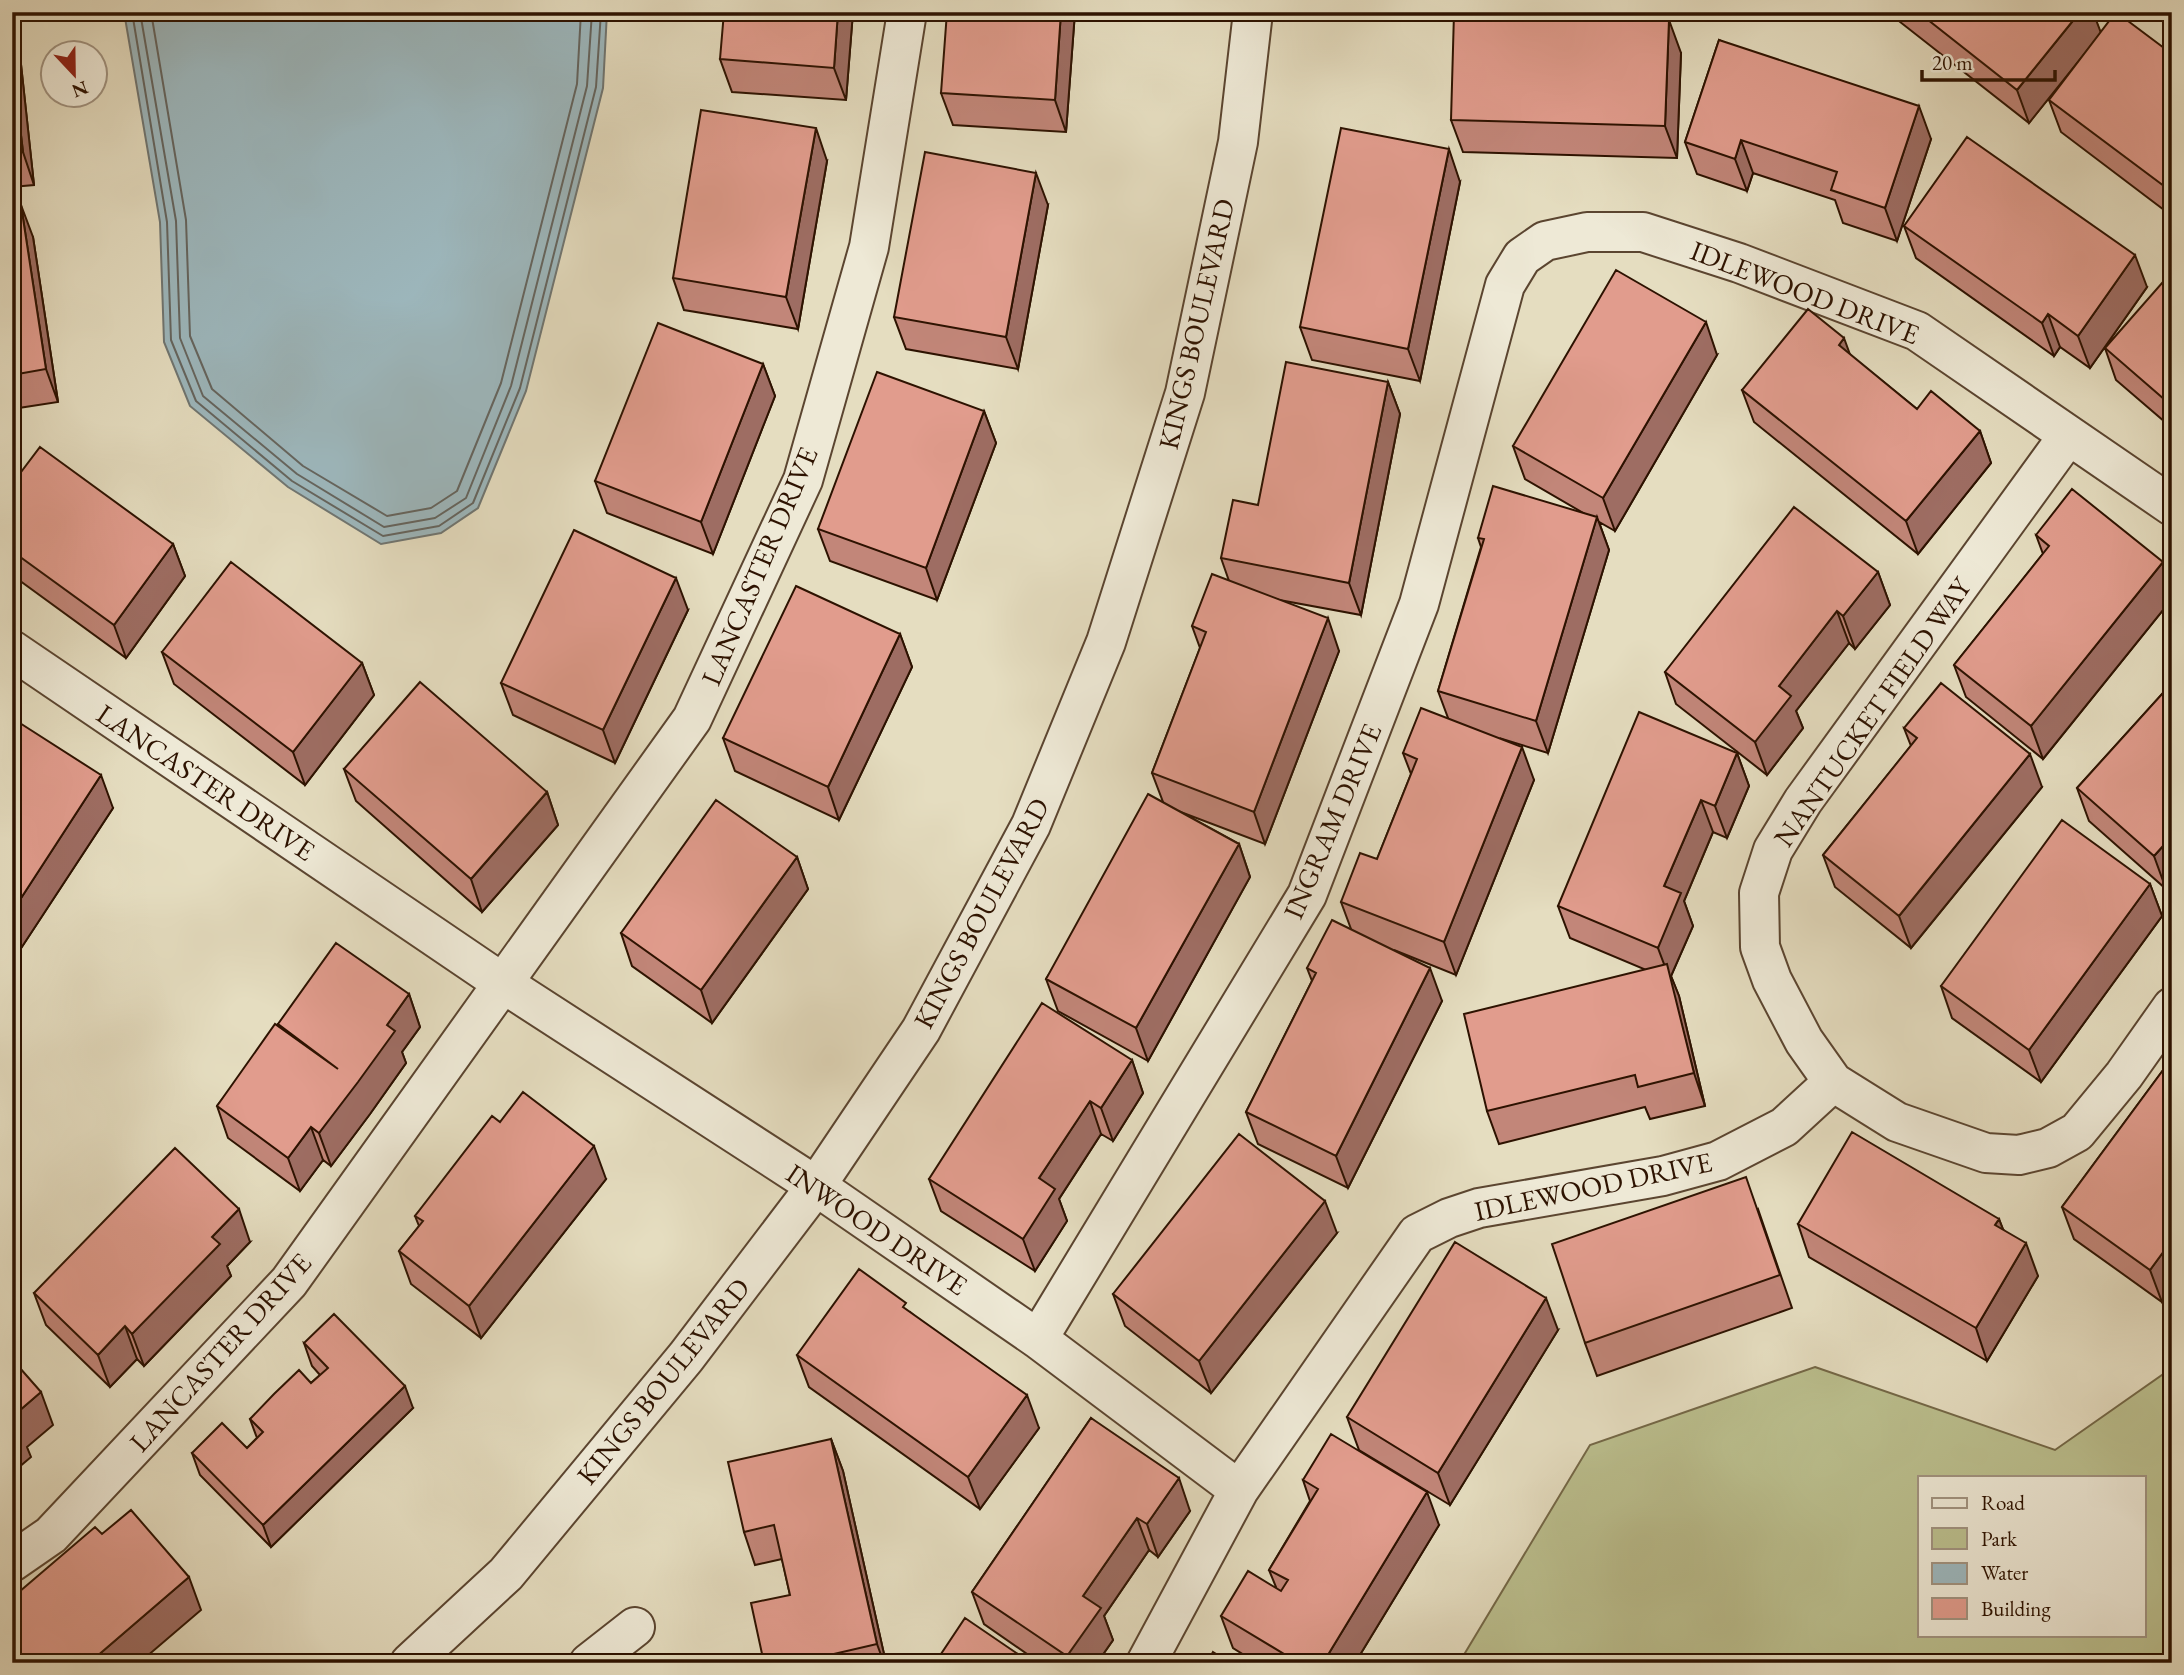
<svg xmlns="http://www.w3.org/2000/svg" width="2184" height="1675" font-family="'EB Garamond',serif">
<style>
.green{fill:#bbbf8e;stroke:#746847;stroke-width:2;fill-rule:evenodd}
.water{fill:#9db8be;stroke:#707672;stroke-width:2}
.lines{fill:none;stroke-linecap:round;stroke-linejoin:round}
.shore{stroke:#65655f;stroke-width:2}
.minor-casing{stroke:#5b4530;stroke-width:42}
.minor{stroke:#eee9d6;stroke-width:38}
.wall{fill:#c28679;stroke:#2d1200;stroke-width:2}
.shaded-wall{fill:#9e6d63;stroke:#2d1200;stroke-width:2}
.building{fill:#e19c8d;stroke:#2d1200;stroke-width:2}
.labels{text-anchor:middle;stroke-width:5;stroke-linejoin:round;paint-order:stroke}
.street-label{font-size:28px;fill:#2d1200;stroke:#eee9d6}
</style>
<rect width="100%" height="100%" fill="#e5ddc0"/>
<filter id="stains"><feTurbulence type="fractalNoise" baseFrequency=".00286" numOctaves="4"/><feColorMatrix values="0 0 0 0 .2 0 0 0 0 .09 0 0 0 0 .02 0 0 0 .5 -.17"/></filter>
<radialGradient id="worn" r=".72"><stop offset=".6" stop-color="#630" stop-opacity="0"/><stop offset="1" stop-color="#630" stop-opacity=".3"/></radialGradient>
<path class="green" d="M1815,1367L2055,1450L2172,1368V1663H1459L1590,1445ZM1920,1477H2144V1635H1920Z"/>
<path class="water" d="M124,12H607L603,88L526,391L478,508L441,533L381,544L288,487L190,406L164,342L160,222Z"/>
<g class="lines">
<path class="shore" d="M132,12L167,222L171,340L196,401L292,481L383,536L439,526L473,503L520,388L596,87L601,12
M140,12L176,221L180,338L203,396L297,474L384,527L435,518L466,498L511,386L587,86L592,12
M151,12L186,220L190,336L212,389L303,466L387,516L431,508L457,491L501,383L577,84L581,12"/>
<g class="minor-casing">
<path id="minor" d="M12,650L504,984L816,1186L1038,1339L1239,1490
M1833,1082L1804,1041L1772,980L1760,947L1759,893L1773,850L1803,801L2068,436
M1038,1339L1307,895L1419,604L1505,285L1522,257L1545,241L1587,232H1643L1739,263L1917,331L2172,506
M12,1562L51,1535L289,1282L692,719L803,480L869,247L907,12
M410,1663L506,1574L686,1357L816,1186L921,1030L1031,825L1106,642L1185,393L1238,142L1253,12
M589,1663L635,1627
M1146,1663L1239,1490L1417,1234L1449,1218L1479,1208L1663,1176L1718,1161L1784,1127L1833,1082L1897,1122L1986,1153L2019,1155L2048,1148L2077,1132L2124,1075L2172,1007"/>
</g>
<use href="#minor" class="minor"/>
</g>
<path class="wall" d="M12,12L16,18L34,185L12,187Z
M853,12L846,100L732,92L720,59Z
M1075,12L1066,132L953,125L941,93Z
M1893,12H2093L2100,32L2172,54V216L2061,132L2049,100L2073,68L2029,123L1895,18Z
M1719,40L1931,139L1897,241L1843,223L1835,200L1753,173L1747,191L1697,174L1685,142Z
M1681,53L1677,158L1463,152L1451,120Z
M827,161L798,329L684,310L673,278Z
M1460,182L1420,381L1312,360L1300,327Z
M1048,205L1018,369L906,349L894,317Z
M12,206L33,237L58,402L12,409Z
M1904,226L2147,287L2090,368L2060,347L2054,356L1916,258Z
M2172,277V428L2116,380L2105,348Z
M1717,355L1615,531L1599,522L1609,550L1548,753L1502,739L1534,780L1456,975L1394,950L1442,1001L1348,1188L1258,1144L1246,1112L1312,981L1307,968L1351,929L1341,902L1377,859L1411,774L1403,753L1448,718L1438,691L1481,547L1478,538L1585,514L1525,479L1513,446Z
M1850,355L1917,409L1980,431L1991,463L1918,554L1754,422L1742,390Z
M763,364L775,396L713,554L607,513L595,481Z
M1388,382L1400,414L1361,615L1279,600L1339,651L1265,844L1178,811L1239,844L1250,877L1148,1061L1058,1011L1046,979L1163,802L1152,773L1200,648L1192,626L1229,581L1221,558L1258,505Z
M984,411L996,443L937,600L830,561L818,529Z
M12,484L173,544L185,576L126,658L12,575Z
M2036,535L2172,586V599L2043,759L1966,697L1954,665L2043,554Z
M1878,572L1890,605L1855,649L1849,643L1796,711L1803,728L1767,775L1676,704L1665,672Z
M688,610L615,763L513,715L501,683Z
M900,634L912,667L839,820L735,771L723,738Z
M162,652L362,663L374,695L305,785L174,684Z
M2172,683L2166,889L2089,821L2077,788Z
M12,718L113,808L12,962Z
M1904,728L2042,787L1911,948L1835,887L1823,855L1911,746Z
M1737,753L1749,786L1727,838L1713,832L1684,901L1693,926L1671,976L1679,996L1705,1106L1650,1119L1645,1107L1499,1144L1487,1111L1644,969L1570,938L1558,906Z
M344,769L547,792L558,825L482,912L356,801Z
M797,857L808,889L712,1023L632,966L621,933Z
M2150,884L2162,916L2041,1082L1952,1018L1941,986Z
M409,994L420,1027L402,1052L406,1063L370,1114L331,1166L323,1160L300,1191L228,1138L217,1106L279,1027L278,1024Z
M2172,1058V1289L2162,1302L2074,1239L2062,1207Z
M1132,1060L1143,1093L1113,1141L1101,1134L1059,1199L1067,1221L1035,1271L941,1211L929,1179Z
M500,1122L606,1179L481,1338L411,1284L399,1251L419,1226L415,1216Z
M1758,1209L1792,1308L1597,1376L1585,1343Z
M1999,1219L2003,1229L2038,1276L1987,1361L1809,1257L1798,1224Z
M1337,1233L1211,1393L1125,1326L1113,1294Z
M250,1242L227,1266L231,1276L144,1366L137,1359L110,1387L46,1325L34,1293Z
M910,1312L1039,1428L980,1509L809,1387L797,1355Z
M1558,1330L1450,1505L1359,1450L1347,1417Z
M304,1343L413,1408L271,1547L200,1475L192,1453L247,1448L257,1438L250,1419L311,1383L320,1375L312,1366Z
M1091,1418L1190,1511L1158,1557L1149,1550L1104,1616L1113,1640L1097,1663H1040L984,1624L972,1592Z
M831,1439L843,1471L886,1663H764L790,1595L782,1559L755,1565L744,1532Z
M1303,1480L1439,1525L1355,1663H1257L1233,1648L1221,1616L1276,1587L1269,1570L1310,1501Z"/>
<path class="shaded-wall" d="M12,12H14L16,18L34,185L23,152L12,59Z
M838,12H853L846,100L834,68Z
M1061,12H1075L1066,132L1055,100Z
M2080,12H2093L2101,33L2029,123L2017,90Z
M1669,20L1681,53L1677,158L1665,126Z
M1919,106L1931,139L1897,241L1885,208Z
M816,128L827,161L798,329L786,297Z
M1741,140L1753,173L1747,191L1735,159Z
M1449,149L1460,182L1420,381L1408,349Z
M1036,173L1048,205L1018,369L1006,337Z
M21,205L33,237L58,402L46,369Z
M2135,255L2147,287L2090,368L2078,336Z
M2048,314L2060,347L2054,356L2042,323Z
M1706,322L1717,355L1615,531L1603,498Z
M1844,338L1856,371L1839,345Z
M763,364L775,396L713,554L701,522Z
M1388,382L1400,414L1361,615L1349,583Z
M984,411L996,443L937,600L926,568Z
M1980,431L1991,463L1918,554L1906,521Z
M1597,517L1609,550L1548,753L1536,721Z
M173,544L185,576L126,658L114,625Z
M2163,562L2172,586V599L2043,759L2031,726Z
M1878,572L1890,605L1855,649L1843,616Z
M676,578L688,610L615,763L603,730Z
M1837,611L1849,643L1796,711L1803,728L1767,775L1755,742L1779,686Z
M1328,618L1339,651L1265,844L1254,812Z
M900,634L912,667L839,820L828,787Z
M362,663L374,695L305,785L293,752Z
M1522,747L1534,780L1456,975L1444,942Z
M1737,753L1749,786L1727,838L1715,806Z
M2030,754L2042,787L1911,948L1899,916Z
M101,775L113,808L12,962V912Z
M547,792L558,825L482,912L471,879Z
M1701,800L1713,832L1684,901L1693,926L1671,976L1679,996L1705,1106L1694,1073L1670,980L1658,948L1664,886Z
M2172,836V882L2166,889L2154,856Z
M1239,844L1250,877L1148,1061L1136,1028Z
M797,857L808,889L712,1023L701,990Z
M2150,884L2162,916L2041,1082L2029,1050Z
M1430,968L1442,1001L1348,1188L1336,1156Z
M409,994L420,1027L402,1052L406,1063L370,1114L331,1166L319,1133L387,1025Z
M1132,1060L1143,1093L1113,1141L1101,1108Z
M1090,1101L1101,1134L1059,1199L1067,1221L1035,1271L1023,1239L1039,1178Z
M311,1127L323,1160L300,1191L288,1158Z
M594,1146L606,1179L481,1338L469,1306Z
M1325,1201L1337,1233L1211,1393L1199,1361Z
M239,1209L250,1242L227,1266L231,1276L144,1366L132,1334L212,1237Z
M1999,1219L2011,1251L1995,1225Z
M2172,1240V1289L2162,1302L2150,1270Z
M2026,1243L2038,1276L1987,1361L1976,1328Z
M1546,1298L1558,1330L1450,1505L1438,1473Z
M125,1326L137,1359L110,1387L98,1355Z
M405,1386L413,1408L271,1547L263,1525Z
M41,1392L53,1425L27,1447L31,1457L12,1473V1417Z
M1027,1395L1039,1428L980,1509L968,1477Z
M831,1439L843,1471L886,1663H884L877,1644Z
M1179,1478L1190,1511L1158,1557L1147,1524Z
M1427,1492L1439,1525L1355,1663H1323Z
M1137,1518L1149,1550L1104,1616L1113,1640L1097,1663H1069L1067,1656L1083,1596Z
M189,1577L201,1610L139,1663H89Z"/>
<path class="building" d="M724,12H838L834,68L720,59Z
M947,12H1061L1055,100L941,93Z
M1918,12H2080L2017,90Z
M2116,12L2172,54V192L2049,100Z
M1454,13L1669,20L1665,126L1451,120Z
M1719,40L1919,106L1885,208L1831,190L1837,172L1741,140L1735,159L1685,142Z
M12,59L23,152L12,153Z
M701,110L816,128L786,297L673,278Z
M1341,128L1449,149L1408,349L1300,327Z
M1967,137L2135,255L2078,336L2048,314L2042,323L1904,226Z
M925,152L1036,173L1006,337L894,317Z
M21,205L46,369L12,375V206Z
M1616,270L1706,322L1603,498L1513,446Z
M2169,275L2172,277V406L2105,348Z
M1808,309L1844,338L1839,345L1917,409L1931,391L1980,431L1906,521L1742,390Z
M658,323L763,364L701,522L595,481Z
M1286,362L1388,382L1349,583L1221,558L1233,500L1258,505Z
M877,372L984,411L926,568L818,529Z
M40,447L173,544L114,625L12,551V484Z
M1493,486L1597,517L1536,721L1438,691L1484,539L1478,538Z
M2072,489L2163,562L2031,726L1954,665L2049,546L2036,535Z
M1794,507L1878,572L1843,616L1837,611L1779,686L1791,696L1755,742L1665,672Z
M574,530L676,578L603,730L501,683Z
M231,562L362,663L293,752L162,652Z
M1212,574L1328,618L1254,812L1152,773L1206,632L1192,626Z
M796,586L900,634L828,787L723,738Z
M420,682L547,792L471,879L344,769Z
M1941,683L2030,754L1899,916L1823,855L1917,738L1904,728Z
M2172,683V836L2154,856L2077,788Z
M1421,708L1522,747L1444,942L1341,902L1360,853L1377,859L1417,759L1403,753Z
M1639,712L1737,753L1715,806L1701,800L1664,886L1681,893L1658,948L1558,906Z
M12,718L101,775L12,912V789L18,780L12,777Z
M1148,794L1239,844L1136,1028L1046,979Z
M716,800L797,857L701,990L621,933Z
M2062,820L2150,884L2029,1050L1941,986Z
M1332,920L1430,968L1336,1156L1246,1112L1316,973L1307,968Z
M336,943L409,994L387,1025L395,1031L358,1082L319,1133L311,1127L288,1158L217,1106L275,1024L338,1069L278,1024Z
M1667,964L1694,1073L1638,1087L1635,1075L1487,1111L1464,1014Z
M1042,1003L1132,1060L1101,1108L1090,1101L1039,1178L1055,1189L1023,1239L929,1179Z
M2172,1058V1240L2150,1270L2062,1207Z
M523,1092L594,1146L469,1306L399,1251L423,1221L415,1216L492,1116L500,1122Z
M1852,1132L1999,1219L1995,1225L2026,1243L1976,1328L1798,1224Z
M1239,1134L1325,1201L1199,1361L1113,1294Z
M175,1148L239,1209L212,1237L220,1244L132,1334L125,1326L98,1355L34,1293Z
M1746,1177L1780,1275L1585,1343L1552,1244Z
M1455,1242L1546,1298L1438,1473L1347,1417Z
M859,1269L906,1303L903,1307L1027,1395L968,1477L797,1355Z
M334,1314L405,1386L263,1525L192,1453L222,1423L247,1448L263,1432L250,1419L274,1394L299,1370L311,1383L328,1368L304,1343Z
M12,1359L41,1392L12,1417Z
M12,1417L19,1425L12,1430Z
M1091,1418L1179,1478L1147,1524L1137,1518L1083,1596L1101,1608L1067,1656L972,1592Z
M1331,1434L1427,1492L1323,1663H1299L1221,1616L1248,1571L1281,1591L1288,1580L1269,1570L1318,1489L1303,1480Z
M831,1439L877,1644L795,1663H764L751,1603L790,1595L774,1525L744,1532L728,1462Z
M131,1510L189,1577L89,1663H12V1598L95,1527L102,1534Z
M965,1618L1031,1663H935Z
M1213,1652L1231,1663H1207Z"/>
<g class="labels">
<g class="street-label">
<text transform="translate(1805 292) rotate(21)" y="10">IDLEWOOD DRIVE</text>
<text transform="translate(1196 324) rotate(-77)" y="10">KINGS BOULEVARD</text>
<text transform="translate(759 566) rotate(-67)" y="10">LANCASTER DRIVE</text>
<text transform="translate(1872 712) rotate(-55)" y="10">NANTUCKET FIELD WAY</text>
<text transform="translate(206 782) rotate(34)" y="10">LANCASTER DRIVE</text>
<text transform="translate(1332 821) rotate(-67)" y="10">INGRAM DRIVE</text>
<text transform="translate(981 913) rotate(-62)" y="10">KINGS BOULEVARD</text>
<text transform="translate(1593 1186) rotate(-12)" y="10">IDLEWOOD DRIVE</text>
<text transform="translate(877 1229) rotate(34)" y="10">INWOOD DRIVE</text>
<text transform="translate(220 1352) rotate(-48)" y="10">LANCASTER DRIVE</text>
<text transform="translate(663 1381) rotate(-51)" y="10">KINGS BOULEVARD</text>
</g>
</g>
<rect width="2184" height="1675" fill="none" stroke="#e5ddc0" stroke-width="42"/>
<rect x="14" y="14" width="2156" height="1647" fill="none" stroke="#2d1200" stroke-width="3.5"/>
<rect x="21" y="21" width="2142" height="1633" fill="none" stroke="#2d1200" stroke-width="2"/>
<rect x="1918" y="1476" width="228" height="161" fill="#eee9d6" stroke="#a19380" stroke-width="2"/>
<rect x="1932" y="1498" width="35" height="10" fill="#eee9d6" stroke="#a19380" stroke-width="2"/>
<text x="1981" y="1510" font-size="21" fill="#2d1200">Road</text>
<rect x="1932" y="1528" width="35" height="21" fill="#bbbf8e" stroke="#a19380" stroke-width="2"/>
<text x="1981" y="1546" font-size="21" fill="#2d1200">Park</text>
<rect x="1932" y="1563" width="35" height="21" fill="#9db8be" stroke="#a19380" stroke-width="2"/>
<text x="1981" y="1580" font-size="21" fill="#2d1200">Water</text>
<rect x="1932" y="1598" width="35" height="21" fill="#e19c8d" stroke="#a19380" stroke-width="2"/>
<text x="1981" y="1616" font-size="21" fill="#2d1200">Building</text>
<g transform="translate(74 74) rotate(158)"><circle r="33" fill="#eee9d6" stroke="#a19380" stroke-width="2"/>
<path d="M0-5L12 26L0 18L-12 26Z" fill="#8f2418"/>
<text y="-10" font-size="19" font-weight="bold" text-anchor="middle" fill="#2d1200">N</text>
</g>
<path d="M1922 70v10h133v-10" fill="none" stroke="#2d1200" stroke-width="3.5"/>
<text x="1932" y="70" font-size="21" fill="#2d1200" stroke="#eee9d6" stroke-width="5" paint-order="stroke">20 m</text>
<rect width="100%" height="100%" filter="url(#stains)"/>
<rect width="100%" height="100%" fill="url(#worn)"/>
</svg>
